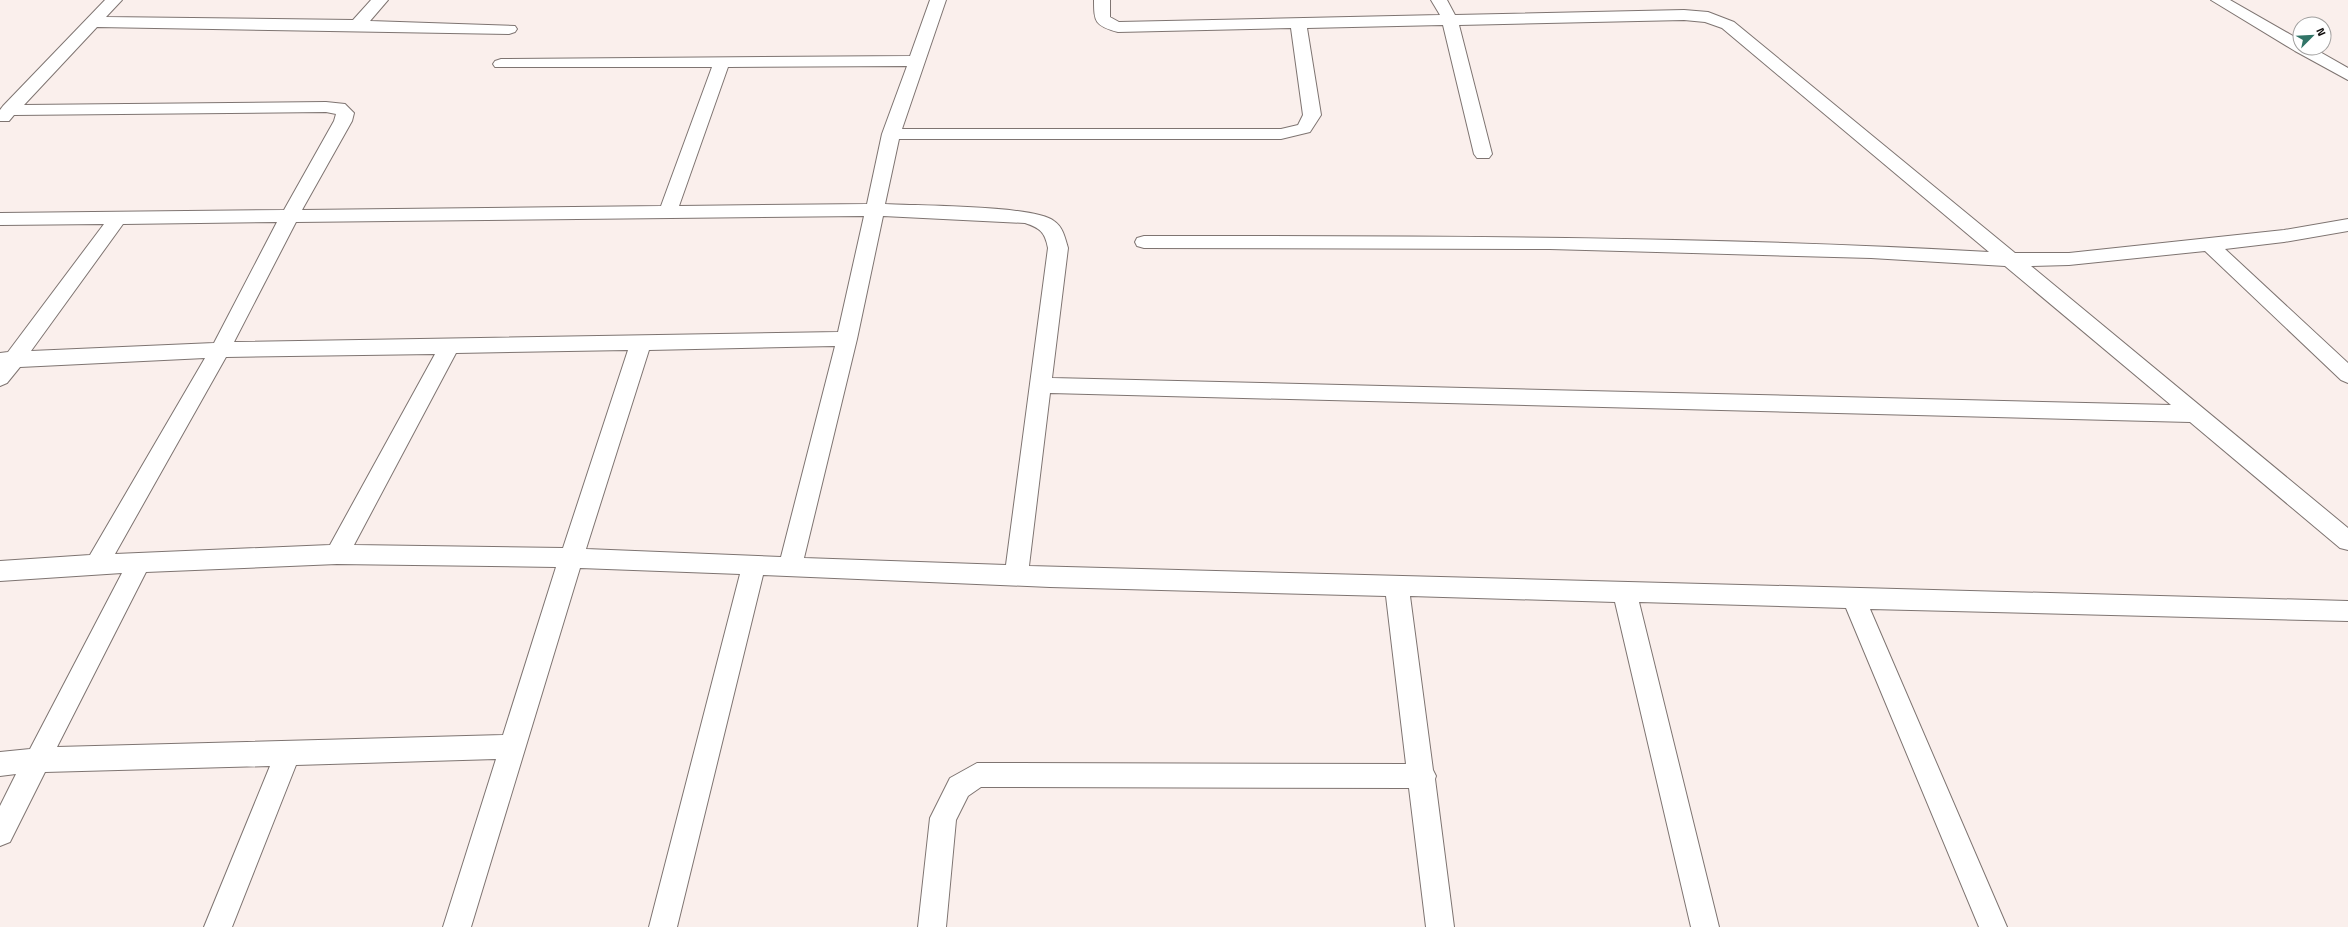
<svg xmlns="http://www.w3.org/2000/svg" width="2348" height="927" font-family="'Titillium Web',sans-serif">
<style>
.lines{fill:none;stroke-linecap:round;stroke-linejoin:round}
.minor-casing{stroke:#7e7471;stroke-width:2}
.minor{fill:#fff;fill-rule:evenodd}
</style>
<rect width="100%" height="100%" fill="#faefec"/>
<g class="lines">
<g class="minor-casing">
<path id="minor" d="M105,0H122L106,17L353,20L371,0H388L370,21L515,26L517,29L515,32L509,34L97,27L24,105L326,102L345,104L354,113L352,121L302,210L661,206L712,67H495L493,64L495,61L501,59L910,56L930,0H946L902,129H1281L1298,125L1303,115L1291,28L1118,32C1095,26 1094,22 1094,0H1110V17L1119,22L1440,15L1431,0H1447L1455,15L1684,10L1708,12L1734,22L2015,253H2069L2284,230L2348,219V231L2284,242L2225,249L2348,363V383L2341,380L2205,251L2069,265L2031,266L2348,528V550L2340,548L2190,422L1050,393L1029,566L2348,601V621L1870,609L2007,927H1979L1846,608L1639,602L1719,927H1691L1615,602L1410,596L1433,770L1436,776L1435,779L1454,927H1426L1409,788L981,787L968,796L956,820L946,927H918L930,818L950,778L977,763L1406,764L1386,596L1050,587L763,575L677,927H649L740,574L580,568L471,927H443L496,759L296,765L232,927H204L270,766L45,772L10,842L0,846V806L16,774L0,776V752L30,749L122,573L0,581V561L90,555L205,358L20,367L7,383L0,386V353L8,352L104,224L0,225V213L284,210L334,121L336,114L326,112L14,115L9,121H0V110L3,106ZM1684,20L1705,22L1722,28L1989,252C1707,236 1426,236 1144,236L1137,238L1135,242L1137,246L1144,248L1550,249L1871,258L2005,266L2171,405L1052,378L1068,248C1065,238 1063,227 1054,221C1033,205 917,206 885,204L899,139H1281L1310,132L1321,115L1307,28L1443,25L1474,154L1477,158H1489L1492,154L1459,25ZM907,66L882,134L867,204L679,206L728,67ZM864,216L838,332L234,342L296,222ZM883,216L1025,223C1040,228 1045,232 1048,248L1006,565L804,558L857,339ZM277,222L214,343L31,351L123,224ZM835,346L781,557L586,549L649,350ZM628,350L563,548L354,545L456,353ZM435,354L330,545L115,554L226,357ZM337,564L556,567L503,735L57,747L146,572Z
M2211,0H2230L2300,40V48H2313L2348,68V80L2295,51Z"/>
</g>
<use href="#minor" class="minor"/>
</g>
<g transform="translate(2312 36) rotate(66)"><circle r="19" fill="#ffffff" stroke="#a09f9e"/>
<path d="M0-3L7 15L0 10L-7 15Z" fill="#317467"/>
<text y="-6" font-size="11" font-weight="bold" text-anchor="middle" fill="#110e0d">N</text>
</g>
</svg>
